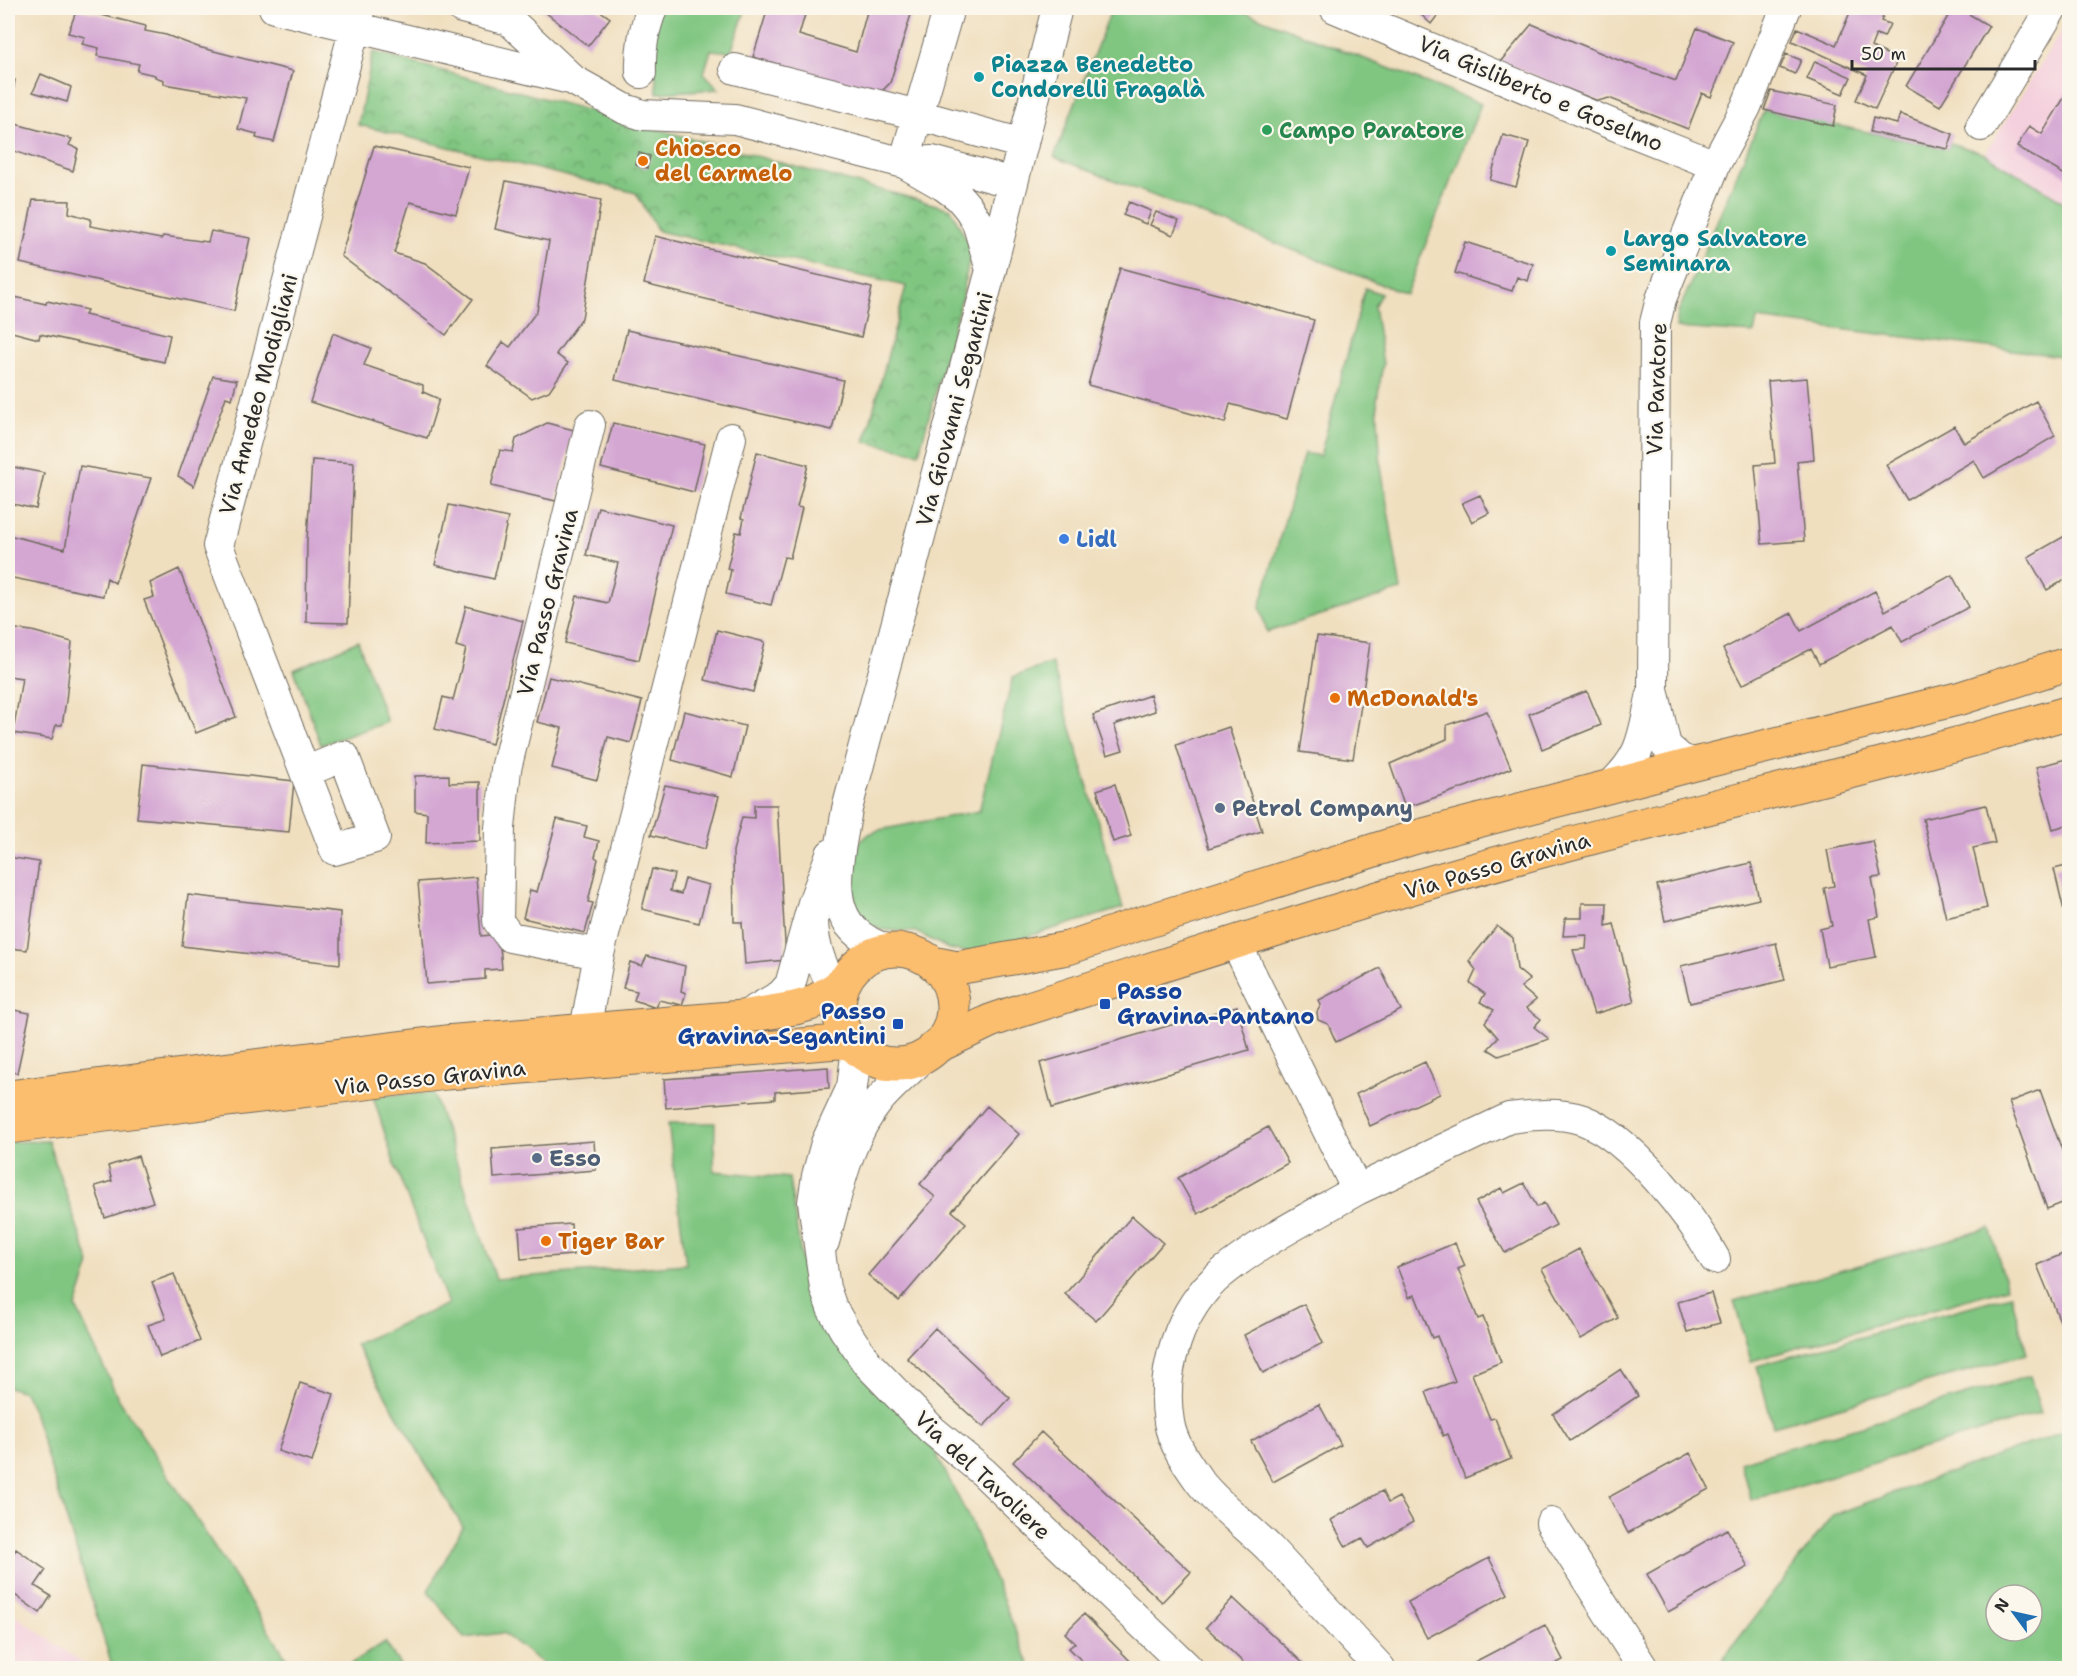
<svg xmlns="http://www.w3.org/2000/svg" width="2077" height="1676" font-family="'Shantell Sans',sans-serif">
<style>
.built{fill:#f4cfdd}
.grass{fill:#80c681;stroke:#567856;stroke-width:1.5;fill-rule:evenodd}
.park{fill:url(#park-crowns);stroke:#567856;stroke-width:1.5}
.building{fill:#d4a7d3}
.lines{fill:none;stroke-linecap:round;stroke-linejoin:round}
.minor-casing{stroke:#706a5f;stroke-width:32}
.primary-casing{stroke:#706a5f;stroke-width:35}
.minor{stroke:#fff;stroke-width:30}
.primary{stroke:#fbbd6e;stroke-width:33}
.culture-dot{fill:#0f9aa8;stroke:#fbf7ec;stroke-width:2}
.leisure-dot{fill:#2e9e5b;stroke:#fbf7ec;stroke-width:2}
.food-dot{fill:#e8710a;stroke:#fbf7ec;stroke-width:2}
.shop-dot{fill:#3f7fe0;stroke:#fbf7ec;stroke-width:2}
.service-dot{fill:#5c6f8a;stroke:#fbf7ec;stroke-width:2}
.transit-dot{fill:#1a4fb4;stroke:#fbf7ec;stroke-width:2}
.labels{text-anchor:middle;stroke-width:4.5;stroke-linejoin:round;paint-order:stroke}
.culture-label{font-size:22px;font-weight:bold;fill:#0d838f;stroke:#fbf7ec;text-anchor:start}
.street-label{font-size:22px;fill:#2b2b2b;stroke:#fbf7ec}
.leisure-label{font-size:22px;font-weight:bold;fill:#27864d;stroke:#fbf7ec;text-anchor:start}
.food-label{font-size:22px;font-weight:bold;fill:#c56008;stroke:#fbf7ec;text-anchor:start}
.shop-label{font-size:22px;font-weight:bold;fill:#366cbe;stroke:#fbf7ec;text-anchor:start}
.service-label{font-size:22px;font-weight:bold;fill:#4e5e75;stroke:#fbf7ec;text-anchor:start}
.transit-label{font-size:22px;font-weight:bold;fill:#164399;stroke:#fbf7ec;text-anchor:start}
</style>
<defs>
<pattern id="park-crowns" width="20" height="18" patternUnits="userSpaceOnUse" patternTransform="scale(1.5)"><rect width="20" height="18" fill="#80c681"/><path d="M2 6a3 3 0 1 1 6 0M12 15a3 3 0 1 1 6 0" fill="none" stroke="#69a16a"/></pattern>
</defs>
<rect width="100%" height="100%" fill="#fbf7ec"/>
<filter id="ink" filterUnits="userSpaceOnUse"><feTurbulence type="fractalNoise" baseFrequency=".0167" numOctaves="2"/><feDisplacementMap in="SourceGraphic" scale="12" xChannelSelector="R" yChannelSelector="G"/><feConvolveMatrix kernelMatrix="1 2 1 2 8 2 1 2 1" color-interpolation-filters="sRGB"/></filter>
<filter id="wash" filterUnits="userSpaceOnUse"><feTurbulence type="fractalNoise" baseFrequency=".008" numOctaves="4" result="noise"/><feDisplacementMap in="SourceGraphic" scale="24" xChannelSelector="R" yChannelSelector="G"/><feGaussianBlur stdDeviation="1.35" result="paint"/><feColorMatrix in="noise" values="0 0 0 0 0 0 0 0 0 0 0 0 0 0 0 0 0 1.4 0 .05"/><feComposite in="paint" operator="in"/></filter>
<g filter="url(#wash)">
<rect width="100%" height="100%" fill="#f0dfbf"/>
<path class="built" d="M2069,19V205L1985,154Z
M8,1610L90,1668H8Z"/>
<path class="grass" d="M659,8H746L731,52L711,50L704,73L719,89L657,93L656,76L648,73Z
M1112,8H1234L1481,104L1406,294L1054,157Z
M1764,110L1948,149L1950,143L1985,154L2069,205V357L1757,319L1754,333L1676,328L1678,313Z
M1365,288L1381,294L1374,306L1383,364L1377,400L1381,467L1401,590L1267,632L1260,607L1304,453L1320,456Z
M358,641L387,722L321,745L294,670Z
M1052,663L1123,908L972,953L949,949L916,932L882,930L867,923L857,908L851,879L859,843L869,834L879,830L979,811L1013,677Z
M433,1093L496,1279L686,1264L668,1123H715L714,1171L789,1178L804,1275L820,1309L933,1448L971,1522L1031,1668H548L503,1633L464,1638L428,1591L463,1527L355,1344L448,1304L394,1163L373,1096Z
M48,1141L90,1264L76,1307L118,1398L293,1668H110L111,1662L32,1408L24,1392L8,1387V1142Z
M1990,1228L2007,1288L1751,1361L1734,1301Z
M2011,1295L2027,1354L1773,1426L1757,1366Z
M2030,1376L2041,1413L1751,1500L1740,1462Z
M2069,1432V1668H1716L1833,1515L2060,1433ZM1996,1595H2032V1631H1996Z
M385,1642L402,1668H344Z"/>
<path class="park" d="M373,52L951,209L971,249L963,293L919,453L865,442L906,286L658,231L636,193L358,125Z"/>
<g id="blocks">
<path class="building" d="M540,8H596L610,18L588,46Z
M768,8H807L799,35L856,52L868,8H913L890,83L883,90L872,91L753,57Z
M1414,8H1443L1431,24Z
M1852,8H1887L1881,21L1890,24L1884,37L1876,34L1871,47L1898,59L1875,109L1856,100L1867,75L1792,41L1797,28L1836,45Z
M1953,8H1959L1989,26L1940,106L1906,86Z
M77,9L146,26L145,31L166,35L198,47L293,71L274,142L256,138L257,134L238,129L246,98L164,84V80L155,77V75L137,71L139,64L97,56L99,48L82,44L85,37L68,33Z
M1532,24L1613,58L1676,81L1697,28L1733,42L1711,97L1702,93L1688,129L1609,98L1598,101L1500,62Z
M1786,54L1801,60L1795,74L1780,68Z
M1815,61L1851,77L1843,94L1807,79Z
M41,74L71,87L67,102L33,92Z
M8,78L15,80L9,113H8Z
M2070,88V178L2017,147L2029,126L2042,134Z
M1771,91L1837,105L1833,126L1764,110Z
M1900,114L1953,134L1948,149L1870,132L1873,118L1897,124Z
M8,122L72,139L69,145L78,149L73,171L8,149Z
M1503,135L1529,142L1516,187L1490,180Z
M374,146L469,167L456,214L410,202L394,253L425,263L473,299L446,335L341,256Z
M639,153L650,156L647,168L636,165Z
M506,181L601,200L582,318L556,354L568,363L549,391L532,398L487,366L503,342L510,347L537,311L549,241L495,229Z
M33,200L70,201L69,213L91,219L90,226L161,239L163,236L208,242L211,231L250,238L234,311L20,263Z
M1129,202L1151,211L1146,224L1123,215Z
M1156,212L1179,221L1173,235L1150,225Z
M655,236L872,288L861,337L644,284Z
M1465,242L1533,264L1528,281L1517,277L1512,291L1455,273Z
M1120,268L1314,320L1287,419L1230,404L1225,423L1088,385Z
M8,288L11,289L10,296L46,304L47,301L87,310L85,315L170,335L164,362L40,334L39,339L8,331Z
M627,330L843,380L832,430L615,380Z
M333,333L371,348L364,365L423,385V392L439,399L427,438L310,402Z
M213,376L237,380L232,399L226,397L194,486L178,476Z
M1807,378L1814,459L1797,461L1804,541L1762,544L1755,465L1775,463L1768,381Z
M2036,401L2055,436L1984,478L1974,460L1907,500L1886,465L1954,426L1964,443Z
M547,423L574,430L556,501L491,486L500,450L513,452L516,439Z
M613,423L705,444L694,492L601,468Z
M757,452L808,465L797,507L802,508L790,558L784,557L771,605L726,594L731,570L727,569L736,532L741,533L744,519L741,518Z
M312,460L354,463L348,623L306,622L307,540Z
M8,466L44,473L36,509L8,503Z
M80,466L151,478L115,583L107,578L103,596L8,577V535L65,549Z
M1480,495L1489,513L1472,522L1462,503Z
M449,505L508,518L494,579L435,565Z
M598,507L672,525L639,660L565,643L577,596L608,603L618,563L586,555Z
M2070,533V577L2047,590L2028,557Z
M179,569L236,717L196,733L144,600L154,597L150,583Z
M1952,575L1969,607L1902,642L1893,625L1819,664L1811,649L1742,685L1723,649L1792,613L1801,631L1875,591L1885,611Z
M466,606L523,621L492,744L435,729L443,697L453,700L466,649L456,646Z
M8,628L32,631L72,642L66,701L62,725H56L52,739L13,733L22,678L8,676Z
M717,630L765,642L753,692L705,680Z
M1317,636L1370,643L1353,759L1300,752Z
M549,677L642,701L631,743L608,737L597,780L552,768L562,728L537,722Z
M1587,691L1601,725L1542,749L1529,714Z
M1150,695L1155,711L1114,725L1123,750L1107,755L1093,715Z
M684,711L745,726L733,777L672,760Z
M1487,711L1511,768L1468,786L1405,808L1390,764L1447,739V725Z
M1229,727L1262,831L1209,848L1176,745Z
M2070,758V824L2053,829L2036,767Z
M143,764L294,781L289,832L137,818Z
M449,775V783L480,782V841L426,843L427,813L415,811V776Z
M1115,784L1131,836L1113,842L1097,790Z
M665,785L719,796L705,849L651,835Z
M754,805H777L786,960L745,964L742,922H734L733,851L742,817L754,818Z
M1986,805L1995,843L1973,848L1987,908L1946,918L1923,819Z
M557,819L587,826L584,837L599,841L595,857L598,859L588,902L593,903L585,933L523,918L530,890L537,892Z
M1873,841L1881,877L1872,878L1879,917L1869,919L1876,957L1827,966L1820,929L1832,926L1824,888L1834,886L1827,850Z
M8,857L39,862L27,950L8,948Z
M1751,863L1759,899L1665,921L1657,885Z
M2070,865V913L2065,915L2054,869Z
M652,869L674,874L670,891L681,894L685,879L709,885L699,923L642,909Z
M476,877L481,936L499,934L502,969L485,970V979L427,984L418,882Z
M188,895L340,912V964L182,946Z
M1582,903H1607L1606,926L1614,924L1634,1002L1594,1014L1573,950L1586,949L1587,935L1563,936L1565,918H1582Z
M1497,926L1513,938L1517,969L1530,980L1521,987L1536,1000L1526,1008L1541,1019L1534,1027L1549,1039L1499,1056L1488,1049L1498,1038L1485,1022L1494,1010L1480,1002L1485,994L1470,983L1476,970L1469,961Z
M1776,943L1785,980L1690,1003L1681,966Z
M647,956L685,966L681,991L686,993L682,1005L659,1000L656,1008L634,1000L637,991L623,988L630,962L642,966Z
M1380,968L1401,1010L1336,1042L1328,1024L1318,1020L1317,1012L1321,1005L1319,1000Z
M1237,1006L1249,1050L1052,1108L1040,1063Z
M8,1009L30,1013L17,1073L8,1071Z
M1425,1062L1440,1094L1370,1126L1356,1094Z
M828,1067L829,1088L775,1092V1099L666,1108L664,1079Z
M2040,1090L2070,1172V1200L2047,1209L2009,1102Z
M987,1106L1019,1134L952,1211L966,1223L899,1301L868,1275L935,1197L920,1184Z
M1268,1127L1288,1163L1198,1214L1178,1178Z
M594,1141L596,1170L494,1178L492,1149Z
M138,1156L153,1202L105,1218L95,1186L112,1181L108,1166Z
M1524,1183L1537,1207L1544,1203L1556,1225L1505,1253L1476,1202L1501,1188L1504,1193Z
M1132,1216L1163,1243L1096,1321L1065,1294Z
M571,1224L573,1255L521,1259L519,1228Z
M1455,1243L1465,1266L1458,1269L1478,1319L1483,1317L1501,1362L1472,1374L1490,1419L1495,1418L1511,1459L1465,1478L1448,1434L1443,1436L1426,1392L1455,1381L1437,1336L1432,1338L1415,1295L1409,1297L1397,1267Z
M1579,1249L1618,1318L1581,1339L1542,1269Z
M2070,1251V1343H2069L2037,1265Z
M174,1274L200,1341L160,1357L148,1325L166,1319L152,1282Z
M1711,1293L1720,1323L1687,1332L1678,1302Z
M1304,1304L1323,1343L1263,1373L1244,1335Z
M935,1328L1010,1398L983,1427L907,1358Z
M1621,1369L1638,1396L1570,1441L1553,1414Z
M300,1383L334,1394L312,1462L278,1451Z
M1319,1404L1341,1445L1273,1482L1251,1441Z
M1041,1432L1191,1572L1162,1602L1013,1462Z
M1690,1453L1709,1489L1628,1533L1609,1497Z
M1382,1491L1388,1503L1399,1497L1413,1522L1368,1548L1362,1538L1346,1547L1331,1520Z
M1727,1529L1748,1567L1668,1612L1647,1574Z
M16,1549L46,1570L35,1586L51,1596L40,1613L8,1590V1562Z
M1489,1558L1508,1594L1427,1638L1408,1602Z
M1233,1598L1308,1668H1249L1206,1627Z
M1084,1614L1137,1668H1089L1069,1648L1075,1643L1065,1633Z
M1545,1625L1563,1660L1547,1668H1463Z"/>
</g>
</g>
<g filter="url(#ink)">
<use href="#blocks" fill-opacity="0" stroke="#706a5f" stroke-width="1.5"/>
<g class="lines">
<g class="minor-casing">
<path id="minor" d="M274,8L570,79
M462,8L509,20L573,80L625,109L643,115L735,119L904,163L944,186L959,197L969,209L977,222L991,270
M1335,8L1609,123L1715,165
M735,69L918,115L1023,144
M641,73C640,48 644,30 652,8
M1981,126L2052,8
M913,162L932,161L1013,183
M904,163L949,8
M590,425L506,769L500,828L498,921L510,937L599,954
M1695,764L1681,759L1666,746L1653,689L1655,323L1661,299L1715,165L1746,107L1786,8
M305,772L344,756L375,838L335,850L218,546L360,8
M1608,788C1642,757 1642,740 1651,698
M813,918C813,949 823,971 840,996
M1236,943L1357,1190C1312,1216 1261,1241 1221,1274C1180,1308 1160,1370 1169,1422C1172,1443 1188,1465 1200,1482C1218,1505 1248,1527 1269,1548C1306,1588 1343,1628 1380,1668
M889,950C817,927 838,867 847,809L991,270L1057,8
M748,1014L781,995L790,985L813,903L831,854
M585,1030L599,954L731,438
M857,1048L852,1087L826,1143L817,1176L813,1202L825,1288L832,1308L844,1329L867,1363L932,1430L983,1472L1188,1668
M1357,1190L1509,1118C1533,1115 1559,1112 1583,1120C1631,1138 1691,1215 1715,1259
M824,1242C838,1193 846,1140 880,1099C894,1083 911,1069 927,1054
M1551,1523L1643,1668"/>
</g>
<g class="primary-casing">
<path id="primary" d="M839 1007a57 57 0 1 1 114 0a57 57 0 1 1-114 0Z
M932,963L957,968L1068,948L1139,924L1416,837L1695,764L1961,698L2070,663
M934,1048L990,1021L1019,1011C1159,967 1298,921 1438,880C1647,819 1861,774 2070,712
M8,1097L445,1042L742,1017L795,1008L810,1004L835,989L846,979
M8,1127L447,1073L838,1042L853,1044"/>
</g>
<use href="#minor" class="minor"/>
<use href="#primary" class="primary"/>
</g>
</g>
<g class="culture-dot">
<circle cx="979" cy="77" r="6"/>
<circle cx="1611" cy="251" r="6"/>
</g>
<circle class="leisure-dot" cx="1267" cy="130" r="6"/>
<g class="food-dot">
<circle cx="643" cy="161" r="6"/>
<circle cx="1335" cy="698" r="6"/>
<circle cx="546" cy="1241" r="6"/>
</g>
<circle class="shop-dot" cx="1064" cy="539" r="6"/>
<g class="service-dot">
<circle cx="1220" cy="808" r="6"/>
<circle cx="537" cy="1158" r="6"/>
</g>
<g class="transit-dot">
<rect x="1099" y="998" width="12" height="12" rx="3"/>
<rect x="892" y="1018" width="12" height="12" rx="3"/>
</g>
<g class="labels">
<g class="culture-label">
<text x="991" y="72">Piazza Benedetto<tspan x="991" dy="25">Condorelli Fragalà</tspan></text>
<text x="1623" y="246">Largo Salvatore<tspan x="1623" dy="25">Seminara</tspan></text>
</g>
<g class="street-label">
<text transform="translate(1541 93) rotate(23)" y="8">Via Gisliberto e Goselmo</text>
<text transform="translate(1656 389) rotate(-88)" y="8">Via Paratore</text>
<text transform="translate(258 394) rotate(-75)" y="8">Via Amedeo Modigliani</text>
<text transform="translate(954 409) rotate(-75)" y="8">Via Giovanni Segantini</text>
<text transform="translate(547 602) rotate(-76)" y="8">Via Passo Gravina</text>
<text transform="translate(1497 865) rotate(-16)" y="8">Via Passo Gravina</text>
<text transform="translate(430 1077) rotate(-6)" y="8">Via Passo Gravina</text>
<text transform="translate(983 1475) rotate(43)" y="8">Via del Tavoliere</text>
</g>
<g class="leisure-label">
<text x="1279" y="138">Campo Paratore</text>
</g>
<g class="food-label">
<text x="655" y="156">Chiosco<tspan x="655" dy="25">del Carmelo</tspan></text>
<text x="1347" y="706">McDonald's</text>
<text x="558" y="1249">Tiger Bar</text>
</g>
<g class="shop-label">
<text x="1076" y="547">Lidl</text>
</g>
<g class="service-label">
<text x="1232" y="816">Petrol Company</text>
<text x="549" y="1166">Esso</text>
</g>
<g class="transit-label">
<text x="1117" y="999">Passo<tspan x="1117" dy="25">Gravina-Pantano</tspan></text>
<text x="886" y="1019" text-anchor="end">Passo<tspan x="886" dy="25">Gravina-Segantini</tspan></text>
</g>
</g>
<rect width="2077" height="1676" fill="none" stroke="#fbf7ec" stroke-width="30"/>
<g transform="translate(2014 1613) rotate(303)"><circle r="28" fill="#fbf7ec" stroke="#a8a59f" stroke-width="1.5"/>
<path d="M0-4.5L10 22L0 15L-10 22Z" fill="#1f6fb2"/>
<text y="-9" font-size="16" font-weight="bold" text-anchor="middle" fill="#2b2b2b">N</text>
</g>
<path d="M1852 60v9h183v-9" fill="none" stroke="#2b2b2b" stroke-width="3"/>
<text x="1861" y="60" font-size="18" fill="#2b2b2b" stroke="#fbf7ec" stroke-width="4.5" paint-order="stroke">50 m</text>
</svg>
